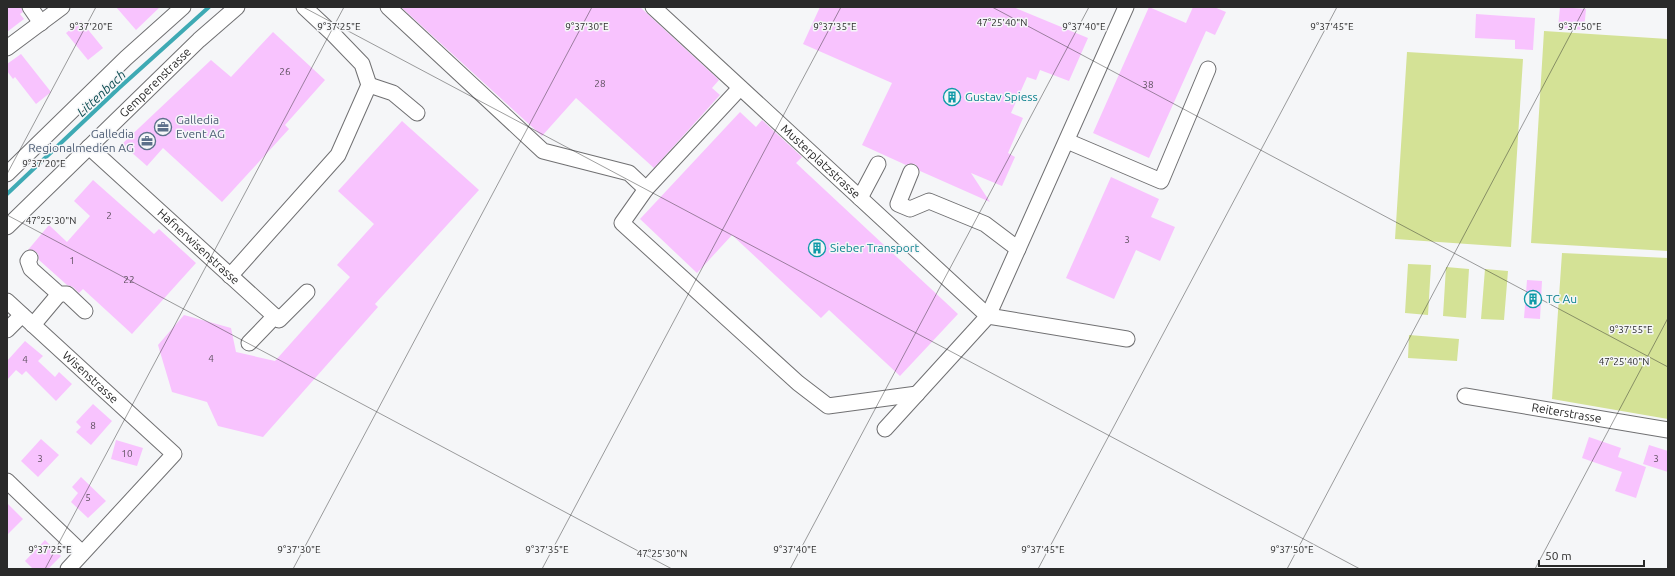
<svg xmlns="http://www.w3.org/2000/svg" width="1675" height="576" font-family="Ubuntu,sans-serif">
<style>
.grass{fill:#d4e296}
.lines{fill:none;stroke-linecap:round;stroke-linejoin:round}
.stream{stroke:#3eaab4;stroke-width:4}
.building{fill:#f8c3fe}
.minor-casing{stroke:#707072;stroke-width:17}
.minor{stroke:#fff;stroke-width:15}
.ticks{fill:none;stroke:#2a2a2a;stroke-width:1;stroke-opacity:0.45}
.labels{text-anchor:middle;stroke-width:3;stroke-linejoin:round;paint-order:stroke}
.number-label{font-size:10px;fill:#5e505f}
.street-label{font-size:12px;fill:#2a2a2a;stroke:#f5f6f8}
.culture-label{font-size:12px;fill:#0d838f;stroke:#f5f6f8;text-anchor:start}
.service-label{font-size:12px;fill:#4e5e75;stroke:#f5f6f8;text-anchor:start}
.water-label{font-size:13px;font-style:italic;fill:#0e4e53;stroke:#f5f6f8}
.ticks-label{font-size:10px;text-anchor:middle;fill:#2a2a2a;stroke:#f5f6f8;stroke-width:3;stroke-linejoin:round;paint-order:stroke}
</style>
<rect width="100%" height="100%" fill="#f5f6f8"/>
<path class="grass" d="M1544,31L1668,39V251L1531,243Z
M1407,52L1523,59L1511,247L1395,239Z
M1562,253L1668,258V419L1552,399Z
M1408,264L1431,265L1428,315L1405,313Z
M1446,267L1469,269L1466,318L1443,316Z
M1485,269L1508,271L1504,320L1481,319Z
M1409,335L1459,339L1457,361L1408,358Z"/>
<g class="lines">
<path class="stream" d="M7,194L119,88L209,7"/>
</g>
<path class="building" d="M7,7H21L23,12L20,14L24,19L7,32Z
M116,7H160L136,30Z
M401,7H640L719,80L712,88L720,95L654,168L576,98L542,136Z
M820,7H1013L1088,38L1069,81L1040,70L1036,80L1027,77L1011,113L1023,118L1008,153L1015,157L1002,186L971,173L990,202L920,171L915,164L906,165L862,145L892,83L803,44Z
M1149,7L1186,23L1193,7H1214L1226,12L1215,35L1206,31L1149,158L1093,133Z
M1560,7L1586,9L1584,30L1558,28Z
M1476,14L1535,18L1533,50L1515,49V40L1475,38Z
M81,21L103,48L88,60L66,33Z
M273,32L325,80L285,125L289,129L222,202L163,148L147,166L122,144L211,60L231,77Z
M21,54L51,92L36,104L15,77L13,79L7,71V64Z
M740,112L756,127L762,120L802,157L796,163L958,314L900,376L829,310L821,318L732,235L697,273L640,219Z
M402,121L479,190L375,304L378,307L263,437L218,426L207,402L172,392L158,345L184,315L231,328L236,352L275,361L350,277L337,265L374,224L338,191Z
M1111,177L1159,199L1151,217L1175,227L1160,261L1136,250L1114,299L1066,278Z
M93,180L154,234L159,229L196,263L132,334L83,289L79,293L73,287L67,285L39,260L38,254L35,251L28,250L49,225L67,242L90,216L74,201Z
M1527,280L1542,281L1540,319L1524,318Z
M25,341L43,356L38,361L55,377L59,372L72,384L56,401L26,371L22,375L16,370L7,380V361Z
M93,404L112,421L91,445L76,432L81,427L76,422Z
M1589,437L1621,448L1618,457L1646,467L1636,498L1615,491L1622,472L1582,458Z
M41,439L59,455L38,477L21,461Z
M116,440L143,448L137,466L111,459Z
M1649,445L1668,451V472L1643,464Z
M81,477L106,501L88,518L71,502L78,493L72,487Z
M7,503L23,519L7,535Z
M45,540L61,556L48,569H33L25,561Z"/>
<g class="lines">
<g class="minor-casing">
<g id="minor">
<path d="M30,7L41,23"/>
<path d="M304,7L334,35L362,64L369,85"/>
<path d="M388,7L543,151L629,173L646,189L740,88"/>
<path id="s1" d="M653,7L988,316L1126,7"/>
<path d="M7,48L62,7"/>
<path d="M1067,141L1161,181L1208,69"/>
<path id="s2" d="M89,147L279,320L307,292"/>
<path d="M911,172L898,204L910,209L929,201L985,224L1018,249"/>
<path d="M7,174L126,58L183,7"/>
<path d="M646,189L622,223L798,383L828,406L917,394"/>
<path d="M860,198L878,164"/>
<path id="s3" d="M7,227L199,40L237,7"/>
<path d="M30,258L28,261L31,269L59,294H67L85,311"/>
<path d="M230,276L338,155L369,85L393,93L417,113"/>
<path id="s4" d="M7,301L174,454L68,569"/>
<path d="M33,325L59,294"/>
<path d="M7,330L22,315"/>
<path d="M249,343L275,316"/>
<path id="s5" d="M1465,396L1668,430"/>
<path d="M885,429L988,316L1127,339"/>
<path d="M7,481L82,553"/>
</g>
</g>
<use href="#minor" class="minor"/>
</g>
<path class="ticks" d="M303,7L1360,569M992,7L1668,367M7,174L96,7M7,215L672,569M45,569L344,7M293,569L592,7M542,569L841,7M790,569L1089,7M1038,569L1337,7M1287,569L1585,7M1535,569L1668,318"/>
<defs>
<g id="building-ring" transform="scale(0.9)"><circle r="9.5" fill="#f5f6f8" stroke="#0f9aa8" stroke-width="1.5"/><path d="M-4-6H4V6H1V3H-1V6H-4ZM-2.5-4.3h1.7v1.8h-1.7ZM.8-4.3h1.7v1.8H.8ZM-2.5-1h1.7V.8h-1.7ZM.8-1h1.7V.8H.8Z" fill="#0f9aa8"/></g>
<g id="office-ring" transform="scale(0.9)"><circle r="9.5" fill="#f5f6f8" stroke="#5c6f8a" stroke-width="1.5"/><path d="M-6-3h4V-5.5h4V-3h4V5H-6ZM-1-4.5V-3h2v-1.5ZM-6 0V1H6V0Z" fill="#5c6f8a"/></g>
</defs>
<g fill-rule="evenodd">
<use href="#building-ring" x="952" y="97"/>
<use href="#office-ring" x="163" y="127"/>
<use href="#office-ring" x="147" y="141"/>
<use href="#building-ring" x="817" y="248"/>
<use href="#building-ring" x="1533" y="299"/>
</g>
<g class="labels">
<g class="number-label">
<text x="285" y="75">26</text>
<text x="600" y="87">28</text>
<text x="1148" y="88">38</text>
<text x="109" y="219">2</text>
<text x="1127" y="243">3</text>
<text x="72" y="264">1</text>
<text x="129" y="283">22</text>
<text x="211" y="362">4</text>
<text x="25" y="363">4</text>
<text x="93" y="429">8</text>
<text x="127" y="457">10</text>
<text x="40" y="462">3</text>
<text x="1656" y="462">3</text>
<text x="88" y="501">5</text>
</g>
<g class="street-label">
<text dy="4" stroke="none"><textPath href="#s3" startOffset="207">Gemperenstrasse</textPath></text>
<text dy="4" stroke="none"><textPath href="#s1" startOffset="228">Musterplatzstrasse</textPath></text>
<text dy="4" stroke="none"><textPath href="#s2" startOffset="148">Hafnerwisenstrasse</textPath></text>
<text dy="4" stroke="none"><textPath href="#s4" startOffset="113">Wisenstrasse</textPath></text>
<text dy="4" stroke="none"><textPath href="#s5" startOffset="103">Reiterstrasse</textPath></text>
</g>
<g class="culture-label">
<text x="965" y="101">Gustav Spiess</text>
<text x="830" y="252">Sieber Transport</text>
<text x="1546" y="303">TC Au</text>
</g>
<g class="service-label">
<text x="176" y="124">Galledia<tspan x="176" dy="14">Event AG</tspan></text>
<text x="134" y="138" text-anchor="end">Galledia<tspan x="134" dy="14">Regionalmedien AG</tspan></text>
</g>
<g class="water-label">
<text transform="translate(101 93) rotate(-43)" y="5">Littenbach</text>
</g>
</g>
<g class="ticks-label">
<text x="1002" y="26">47°25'40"N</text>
<text x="91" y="30">9°37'20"E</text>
<text x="339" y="30">9°37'25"E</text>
<text x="587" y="30">9°37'30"E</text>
<text x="835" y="30">9°37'35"E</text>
<text x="1084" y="30">9°37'40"E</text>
<text x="1332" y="30">9°37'45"E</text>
<text x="1580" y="30">9°37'50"E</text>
<text x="44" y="167">9°37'20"E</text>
<text x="51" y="224">47°25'30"N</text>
<text x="1631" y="333">9°37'55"E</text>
<text x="1624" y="365">47°25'40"N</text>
<text x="50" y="553">9°37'25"E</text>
<text x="299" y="553">9°37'30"E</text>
<text x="547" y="553">9°37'35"E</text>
<text x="795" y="553">9°37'40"E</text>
<text x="1043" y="553">9°37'45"E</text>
<text x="1292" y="553">9°37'50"E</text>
<text x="662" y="557">47°25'30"N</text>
</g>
<rect width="1675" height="576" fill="none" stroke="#2a2a2a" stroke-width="16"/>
<path d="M1539 560v6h105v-6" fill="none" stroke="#2a2a2a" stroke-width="2"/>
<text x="1545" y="560" font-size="12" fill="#2a2a2a" stroke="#f5f6f8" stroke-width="3" paint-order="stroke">50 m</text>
</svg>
